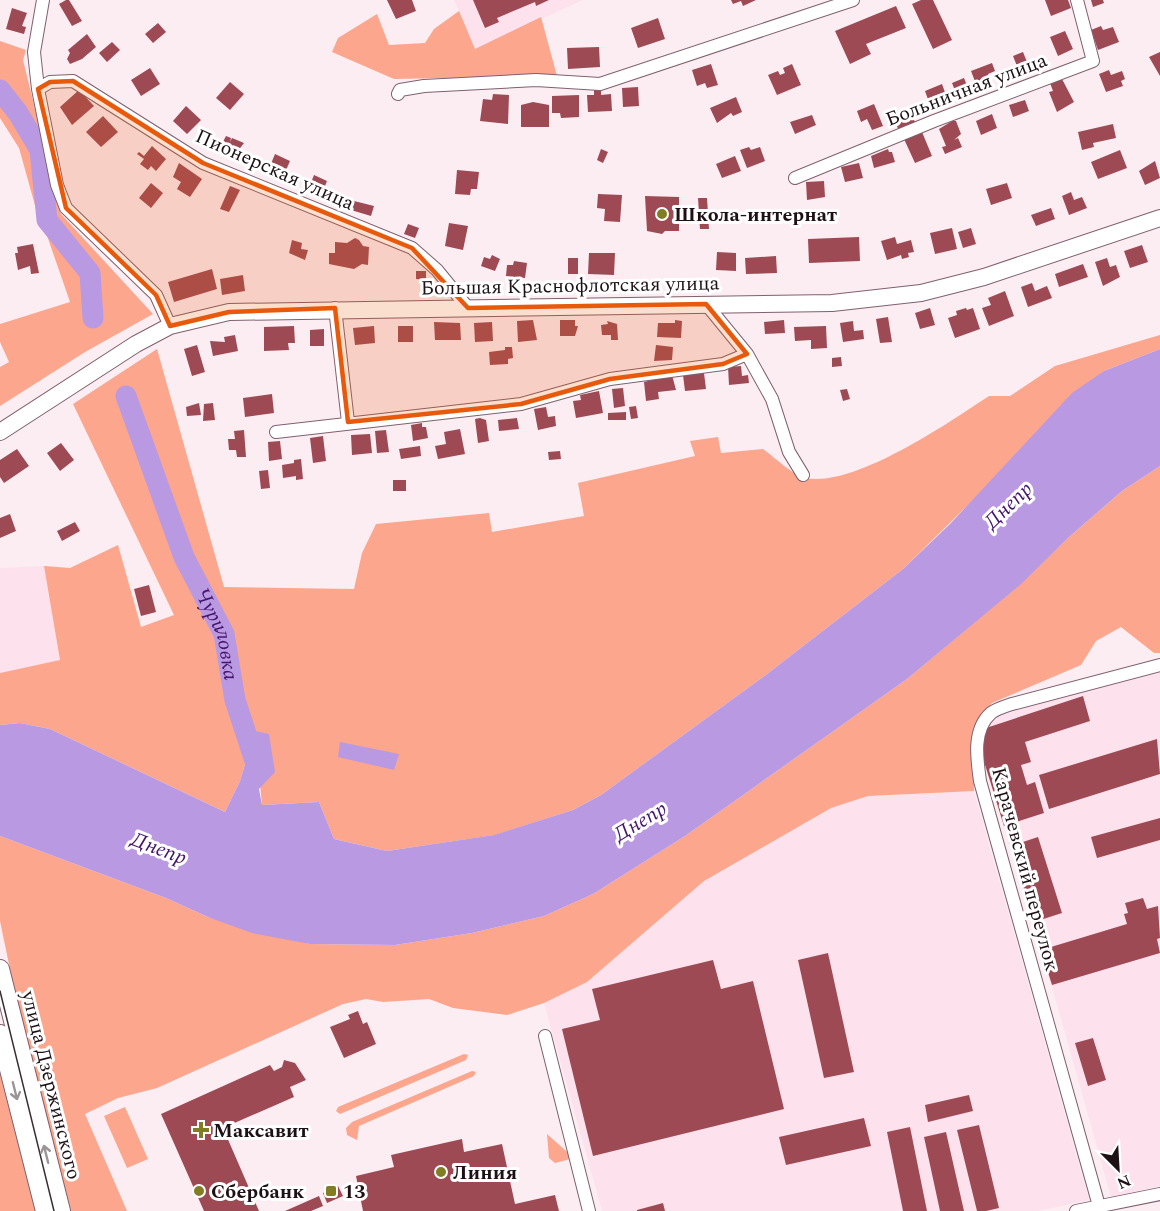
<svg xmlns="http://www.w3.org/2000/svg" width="1160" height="1211" font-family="Spectral,serif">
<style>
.built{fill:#fde2ed}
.green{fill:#fba68d}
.water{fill:#ba99e3}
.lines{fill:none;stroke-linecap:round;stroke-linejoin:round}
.river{stroke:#ba99e3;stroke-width:21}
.building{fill:#9e4a55}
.street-casing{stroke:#7f606e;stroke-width:14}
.secondary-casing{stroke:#7f606e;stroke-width:18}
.primary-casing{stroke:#7f606e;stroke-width:20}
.street{stroke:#fff;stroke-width:12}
.secondary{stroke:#fff;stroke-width:16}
.primary{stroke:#fff;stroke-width:18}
.tram{stroke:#3a2e33;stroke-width:1.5}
.oneway{stroke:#999496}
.marked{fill:#e8590c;fill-opacity:0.2;stroke:#e8590c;stroke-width:4.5;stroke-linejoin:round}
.poi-dot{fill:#817d24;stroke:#fff;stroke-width:2}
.labels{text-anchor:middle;stroke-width:6;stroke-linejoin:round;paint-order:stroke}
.street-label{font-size:20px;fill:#1d1116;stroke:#fff}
.poi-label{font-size:20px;font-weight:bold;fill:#1d1116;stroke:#fff;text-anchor:start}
.water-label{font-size:21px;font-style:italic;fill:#45146c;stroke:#fff}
</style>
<rect width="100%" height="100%" fill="#fcedf3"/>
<path class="built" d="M454,0H583L475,49Z
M44,566L60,660L0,673V568Z
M1160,665V1186L1111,1197L1057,1005L980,748L994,718L1150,666Z
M974,791L1089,1200L1039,1211H602L544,1003L587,982L704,881L831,808L868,796Z"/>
<path class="green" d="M459,11L475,49L541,17L557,76L394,79L332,52L338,38L377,14L389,45L425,43L434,29Z
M0,41L26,50L23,60L61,214L153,314L85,352L0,406V367L9,362L0,342V324L70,302L44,227L38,216L19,148L0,118Z
M1160,335V349L1104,371L903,569L767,674L601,795L573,810L495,835L387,851L334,839L319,802L262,805L255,731L240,781L225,812L50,729L20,723L0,725V673L60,660L44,566L70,568L118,545L141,627L174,615L73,404L157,349L224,587L354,589L362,553L376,524L489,513L492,532L584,516L578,483L695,456L690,441L718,437L721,453L763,449C773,456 794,476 805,478C854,488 948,423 989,396H1010L1055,366Z
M1160,466V653H1154L1121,627L1096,641L1081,665L992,703L980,718L973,734L974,791L868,796L831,808L704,881L587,982L544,1003L507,1015L453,1008L429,999L383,1002L366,999L343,1004L157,1088L118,1098L85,1114L127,1211H71L17,1003L0,921V836L166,898L208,917L310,944L395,945L472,933L544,916L593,894L685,836L907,679L1020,584L1069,537L1122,491Z
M464,1054L468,1055L466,1060L340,1114L336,1111L338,1107Z
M472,1071L476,1072L474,1076L359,1126L357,1140L347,1135L346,1128L352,1122Z
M0,1073L38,1211H0Z
M125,1107L148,1159L127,1168L104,1116Z
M547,1134L574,1158L555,1163L549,1158Z"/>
<path class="water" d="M1160,349V466L1122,491L1069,537L1021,584L907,679L685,836L593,894L544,916L472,933L395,945L310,944L252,933L208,917L166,898L0,836V725L20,723L50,729L225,812L240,781L255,731L269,734L275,772L259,789L262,805L319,802L334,839L387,851L494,835L573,810L601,795L767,674L903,569L950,524L1072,393L1104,371Z
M340,742L399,754L394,770L338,757Z"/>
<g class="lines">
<g class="river">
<path d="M0,90L18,113L40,150L47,220L90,273L93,318"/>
<path id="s1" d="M126,396L184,557L224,634L235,700L258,770"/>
</g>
</g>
<path class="building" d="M66,0H69L82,21L72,26L59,4Z
M387,0H412L416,11L396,19Z
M473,0H549L536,6L535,2L497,18L499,22L485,28Z
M731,0H756L743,6L741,1L733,4Z
M921,0H933L952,40L933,49L912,4Z
M1045,0H1068L1071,8L1051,16Z
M1091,0H1103L1104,3L1093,7Z
M896,6L906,28L866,44L871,54L850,64L835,31Z
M12,8L27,13L22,26L26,27L24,34L6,29Z
M658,18L665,39L638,48L631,28Z
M158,23L166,32L153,43L145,34Z
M1101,26L1103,30L1113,27L1119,42L1098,50L1091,30Z
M1065,31L1073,49L1058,56L1050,37Z
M87,34L96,47L82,59L70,64L67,59L70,53L68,50Z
M112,42L120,50L107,62L99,53Z
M599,47L600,67L568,69L567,48Z
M1023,52L1029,67L1019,71L1013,56Z
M1160,52V76L1149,57Z
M992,63L995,71L988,74L990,80L978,85L976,84L971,71Z
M711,64L718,85L707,88L705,83L697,86L692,70Z
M792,64L801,85L777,95L768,75L778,71L780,75L785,73L783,68Z
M150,68L160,84L141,96L131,80Z
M1109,70L1111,75L1122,71L1125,79L1121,81L1123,86L1106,92L1099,74Z
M964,78L968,88L956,93L952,83Z
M1062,79L1074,102L1057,112L1049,92L1053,91L1050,83Z
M230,82L244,94L230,110L216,98Z
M942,84L947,98L930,105L925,91Z
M638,87L639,106L623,107L622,88Z
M594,89H601V95L611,94L612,111L588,112L587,95H594Z
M79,90L94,106L72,125L60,107Z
M493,94L509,95L508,124L480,121L483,99L492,100Z
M579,95V117L561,118L560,113H552V96Z
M736,97L742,112L733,116L731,113L717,123L710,108Z
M1025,100L1029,111L1013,117L1009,105Z
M533,102L549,105V127H521V105Z
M874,104L883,126L872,130L867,119L861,122L857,111Z
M186,106L201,120L187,134L173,121Z
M911,112L916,125L899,131L894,119Z
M992,114L997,128L981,135L976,121Z
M812,115L816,125L795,134L790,122Z
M103,116L118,132L101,147L86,132Z
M952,121H956L961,134L954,140L958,138L962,147L945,154L942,147L946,146L939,129Z
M1113,124L1116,138L1093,143L1094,147L1082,150L1078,132Z
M922,132L932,156L915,163L904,139Z
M226,136L231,138L230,142L232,138L244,143L234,156L226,152L224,156L217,153Z
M152,146L166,159L156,171L151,166L148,170L140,164L144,159L137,154L139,152L144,156Z
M749,147L751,150L760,147L765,161L747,168L740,150Z
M601,149L608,152L603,163L597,160Z
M888,149L889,152H892L895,162L874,168L871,156Z
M1120,150L1127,168L1098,179L1091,162Z
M275,154L290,161L283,177L268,171Z
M735,156L741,171L722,178L716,164Z
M1155,161L1160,178L1145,185L1139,171Z
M179,163L202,179L190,197L177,189L181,182L173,177Z
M859,163L863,178L845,182L841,167Z
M457,170L479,172L477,189H471L470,195L455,194Z
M314,175L327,181L321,196L308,190Z
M824,181L825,197L807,200L806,182Z
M151,183L163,193L151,208L139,198Z
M1007,183L1012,198L991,205L986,189Z
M230,186L240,190L229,212L220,209Z
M1071,192L1074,200L1082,197L1087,208L1069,215L1062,196Z
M598,194L622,195L620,222L604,221L605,209L597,208Z
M645,196L679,197V231H665L662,234L647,231Z
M698,198H707L709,229H700Z
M354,201L374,206L371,216L351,210Z
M1051,208L1055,219L1036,226L1031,215Z
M449,223L468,226L463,250L445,246Z
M408,224L419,228L415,238L404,234Z
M952,228L957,249L935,254L930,233Z
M971,228L976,244L963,248L958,232Z
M859,237L860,261L809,263L808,239Z
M895,237L897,244L911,240L914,252L908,253L909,257L902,259L901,255L887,260L881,241Z
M355,238L359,240L363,246L369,247L368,265L362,264L354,269L329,264V253H335V242L347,243Z
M292,240L302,243L301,249L308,250L305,260L289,253Z
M33,244L39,273L31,274L30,266L18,270L15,253H18L17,247Z
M1142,245L1148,262L1130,268L1124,251Z
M717,252L736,253V271L716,270Z
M589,253H615L614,275L588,274Z
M492,255L500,259L495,271L481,266L484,257L490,259Z
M776,256L777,273L746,274L745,258Z
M568,258H578V274H568Z
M1107,258L1110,267L1116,265L1120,277L1103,286L1095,262Z
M514,261L527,263L525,278L506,276L507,265H513Z
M1083,264L1088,277L1059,287L1055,274Z
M212,269L217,289L174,302L168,282Z
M416,271H426V280L416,279Z
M243,275L245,291L222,295L220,279Z
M1032,283L1035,291L1047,286L1052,298L1028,307L1021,287Z
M1005,291L1014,316L989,326L982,308L991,305L988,298Z
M930,308L935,325L920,329L915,313Z
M966,308L967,310L973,308L980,329L955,338L948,318L957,315L956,311Z
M888,317L892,342L880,343L876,319Z
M533,320L537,340L518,342L517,321Z
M560,320H575V326H578L575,336H560Z
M675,320L682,321L681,338L657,337L658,323H675Z
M784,320L785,333L765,334L764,322Z
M607,321L617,324L618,340H611V335H602L601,325L608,324Z
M853,321L854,331L863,330L864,339L843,342L840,323Z
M434,322L460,323L461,340H435Z
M492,322L493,341L475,342L474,323Z
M294,326L295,343H288L289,350L264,351V327Z
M374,326L375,343L355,345L353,328Z
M398,326H413V342H398Z
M826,326L827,348L811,349V340L795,341L794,327Z
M324,329V346H310V330Z
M235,335L238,351L213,356L210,341L225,342L224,337Z
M197,345L205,372L192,376L184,349Z
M656,345L673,347L672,360L654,361Z
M505,347H512L513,358L508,359V364L490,365L489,352L505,350Z
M841,357L842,366L832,367V358Z
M741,366L742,376L748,375L749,383L729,385L728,367Z
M704,373L706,389L685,391L683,375Z
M672,375L676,390L658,392L659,399L646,401L644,382Z
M623,388L625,406L614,408L612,389Z
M847,389L850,399L843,401L840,390Z
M599,391L603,413L576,418L573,401L581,400L580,395Z
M272,394L274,413L245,417L243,398Z
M199,403L201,415L187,416L186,407Z
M213,403L215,420L203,421L204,404Z
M636,406L638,418L631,419L629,407Z
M546,407L548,417L555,416L556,426L538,430L534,409Z
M626,412V420H608V413Z
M480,418L486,420L489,441L478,443L475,419Z
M517,418L519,429L499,431L498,420Z
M422,423V427H426L428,438L413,441L411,425Z
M460,429L465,454L438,459L435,446L446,444L444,432Z
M244,430L246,457H237L236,450H229L228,439H235L234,431Z
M386,430L389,452L377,453L375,431Z
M370,434L372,453L352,455L351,435Z
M323,436L326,461L313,463L310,438Z
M280,441L282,459L269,461L268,442Z
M61,443L74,460L60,471L47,453Z
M420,446L421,456L401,459L399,449Z
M17,449L29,466L4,483L0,477V460Z
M560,451L561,459L549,460L548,452Z
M301,459L303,479L296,480V476L283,478L282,465L294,463V460Z
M268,470L270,488L261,489L259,471Z
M393,480H406V491H393Z
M10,514L16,531L0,538V518Z
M75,522L80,531L62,541L57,531Z
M149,585L156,612L141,616L134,589Z
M1083,696L1090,721L1025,742L1031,762L1021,765L1027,785L1035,782L1044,813L1004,826L982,755L986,728Z
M1157,739L1160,774L1049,809L1039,775Z
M1160,818V840L1097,858L1091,837Z
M1038,837L1062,913L1034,922L1011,846Z
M1143,898L1147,909L1158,906L1160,938L1157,939L1160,953L1052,985L1041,950L1127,924L1124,914L1128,913L1125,903Z
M828,953L854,1072L824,1078L798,960Z
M713,960L721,989L753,981L784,1109L593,1156L562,1029L600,1020L592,989Z
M358,1011L363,1024L367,1022L376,1044L344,1058L330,1027L350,1019L348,1015Z
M1093,1038L1106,1080L1088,1086L1075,1043Z
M284,1060L295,1063L306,1080L290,1087L294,1097L223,1128L259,1211H204L161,1114L270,1065L274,1071L282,1067Z
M969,1095L973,1111L928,1122L925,1105Z
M864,1118L871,1146L786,1165L779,1137Z
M979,1125L999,1208L986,1211H977L957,1130Z
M910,1127L927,1211H903L887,1132Z
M946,1132L964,1211H940L924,1137Z
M462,1139L464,1152L502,1144L515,1204L555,1195L559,1211H363L356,1176L394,1167L391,1155Z
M338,1186L343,1196L327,1203L323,1193Z
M319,1196L323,1206L311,1211H285Z
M663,1203L665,1211H637V1210Z"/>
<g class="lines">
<g class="street-casing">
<path id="street" d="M43,0L34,52L38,89L50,82L73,81L203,163L412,248L437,270L468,308
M38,89L57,185L66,208L156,295L170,326
M398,94L400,90L424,86L536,80L600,84L853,0
M795,178L934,121L1093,61L1077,0
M706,304L747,354L772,399L789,452L803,475
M335,308L348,422
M276,432L521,404L610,379L723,364L747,354
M545,1036L589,1211
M1099,1206L980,781C977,759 972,730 991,713C996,709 1006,706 1012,704L1160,665
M1076,1211L1160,1194"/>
</g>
<g class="secondary-casing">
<path id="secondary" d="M0,432L136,344L170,326L229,312L832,303L921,293L984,277L1160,218"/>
</g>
<g class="primary-casing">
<path id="primary" d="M0,969L61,1211
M0,1034L45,1211"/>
</g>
<use href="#street" class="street"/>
<use href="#secondary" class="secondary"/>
<use href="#primary" class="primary"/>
<path class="tram" d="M0,991L54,1211"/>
</g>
<defs><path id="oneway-shaft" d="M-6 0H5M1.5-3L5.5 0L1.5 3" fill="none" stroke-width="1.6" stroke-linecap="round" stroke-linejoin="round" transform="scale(1.5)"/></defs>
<g class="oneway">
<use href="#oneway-shaft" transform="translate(15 1091) rotate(76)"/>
<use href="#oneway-shaft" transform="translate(46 1154) rotate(-104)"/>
</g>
<path class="marked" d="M73,81L203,163L412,248L468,308L706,304L747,354L723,364L610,379L521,404L348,422L335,308L229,312L170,326L156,295L66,208L38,89L50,82Z"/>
<g class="poi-dot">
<circle cx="662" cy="214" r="6"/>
<path d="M198 1121h6v6h6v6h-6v6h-6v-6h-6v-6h6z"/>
<circle cx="441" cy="1172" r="6"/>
<circle cx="199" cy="1191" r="6"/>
<rect x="325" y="1185" width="12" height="12" rx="3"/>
</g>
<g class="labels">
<g class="street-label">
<text transform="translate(966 89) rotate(-21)" y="7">Больничная улица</text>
<text transform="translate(275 169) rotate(24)" y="7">Пионерская улица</text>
<text transform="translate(570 285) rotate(-1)" y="7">Большая Краснофлотская улица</text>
<text transform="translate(1026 869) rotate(75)" y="7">Карачевский переулок</text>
<text transform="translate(52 1085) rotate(76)" y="7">улица Дзержинского</text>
</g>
<g class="poi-label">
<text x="674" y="221">Школа-интернат</text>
<text x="213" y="1137">Максавит</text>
<text x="453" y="1179">Линия</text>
<text x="211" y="1198">Сбербанк</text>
<text x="343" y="1198">13</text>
</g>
<g class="water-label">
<text transform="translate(1008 505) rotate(-44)" y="7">Днепр</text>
<text dy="7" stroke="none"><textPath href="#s1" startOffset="256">Чуриловка</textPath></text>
<text transform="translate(640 821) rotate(-31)" y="7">Днепр</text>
<text transform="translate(159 848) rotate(21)" y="7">Днепр</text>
</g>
</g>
<g transform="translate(1118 1169) rotate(156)" stroke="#ffffff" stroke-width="4.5" paint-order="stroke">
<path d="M0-4.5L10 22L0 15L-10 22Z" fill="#1d1116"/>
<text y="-9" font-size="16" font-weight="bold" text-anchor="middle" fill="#1d1116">N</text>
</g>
</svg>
